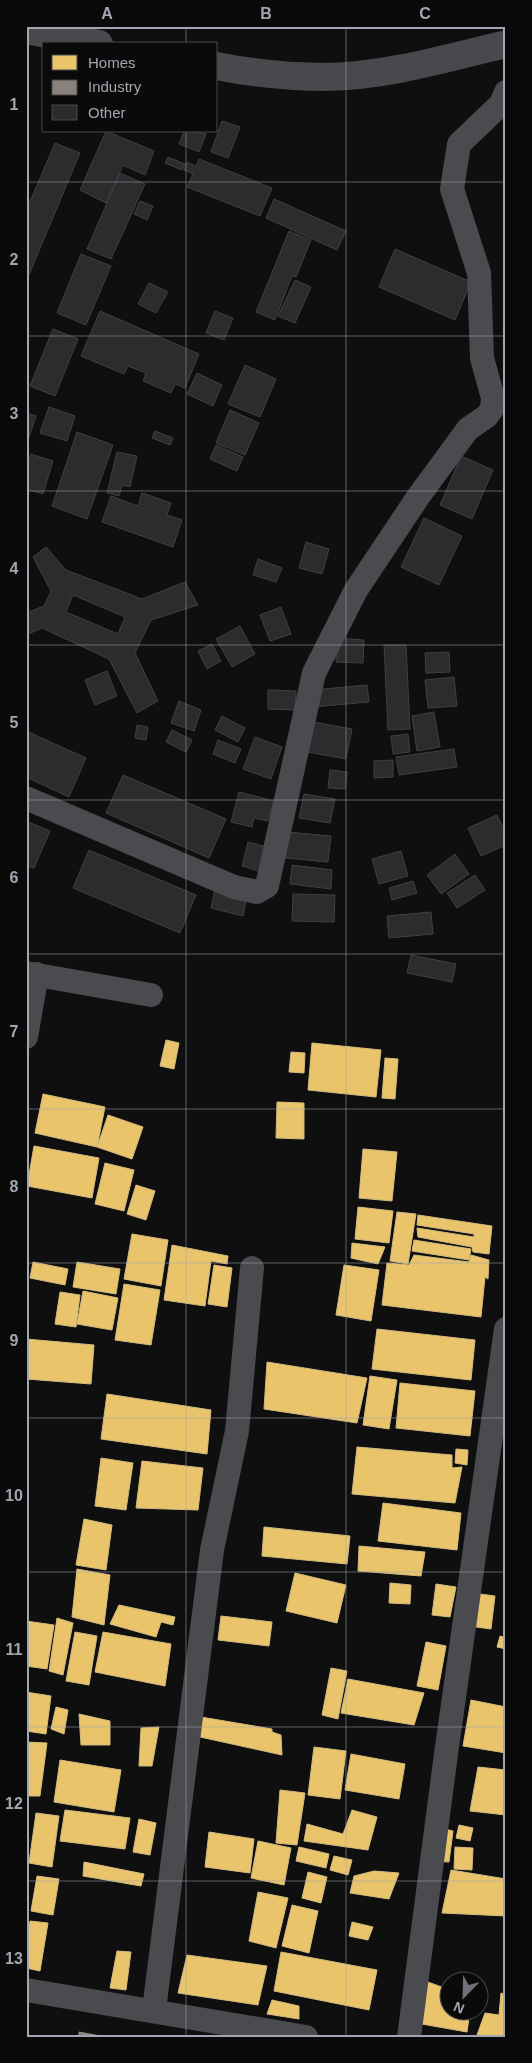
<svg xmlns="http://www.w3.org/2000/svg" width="532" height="2063" font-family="Helvetica,sans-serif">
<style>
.homes{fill:#e9c46a;stroke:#d3bb7f}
.industry{fill:#8a817c;stroke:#918c8c}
.building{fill:#2b2c2d;stroke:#3f4043;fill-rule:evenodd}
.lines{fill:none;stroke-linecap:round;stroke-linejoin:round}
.minor{stroke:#4a4b4e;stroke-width:24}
.secondary{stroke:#48494c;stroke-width:28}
.grid{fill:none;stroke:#a1a6b0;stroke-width:1;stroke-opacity:0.55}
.neatline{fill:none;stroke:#a1a6b0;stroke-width:2}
.grid-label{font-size:16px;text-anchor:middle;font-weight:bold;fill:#a1a6b0}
</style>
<rect width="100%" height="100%" fill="#0f0f10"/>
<path class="homes" d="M166,1040L179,1043L174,1069L160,1066Z
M312,1043L381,1050L376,1097L308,1090Z
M291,1052L305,1053L304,1073L289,1072Z
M385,1058L398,1059L395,1099L382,1098Z
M43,1094L105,1107L97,1147L35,1133Z
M277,1102L304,1103V1139L276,1138Z
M108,1115L143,1127L132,1159L97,1147Z
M34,1146L99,1158L92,1198L27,1186Z
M363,1149L397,1152L392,1201L359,1198Z
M105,1163L134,1170L124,1211L95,1204Z
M136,1185L155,1191L146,1220L127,1214Z
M358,1207L393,1211L389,1243L355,1239Z
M397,1212L416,1214L408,1264L390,1261Z
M418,1215L492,1226L489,1254L473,1252L472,1247L418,1237L417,1228L474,1237V1234L417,1225Z
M132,1234L168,1240L161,1286L124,1279Z
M414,1240L471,1249L469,1260L412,1251Z
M352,1243L385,1247L378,1264L351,1258Z
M172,1245L228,1256L227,1264L211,1261L205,1306L164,1300Z
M414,1255L469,1262L471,1255L489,1260L488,1279L485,1277L481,1317L382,1305L387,1263L409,1265Z
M33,1262L68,1269L65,1285L30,1278Z
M77,1262L120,1269L116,1294L73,1287Z
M214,1265L232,1268L227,1307L208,1304Z
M344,1265L379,1270L371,1321L336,1315Z
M124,1284L160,1290L151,1345L115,1340Z
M83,1291L118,1298L112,1330L77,1324Z
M60,1292L80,1295L76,1327L55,1324Z
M377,1329L475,1340L471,1380L372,1369Z
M26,1339L94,1345L91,1384L26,1379Z
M267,1362L367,1378L357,1423L264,1409Z
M370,1376L397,1380L389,1429L363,1425Z
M400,1383L475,1391L470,1436L396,1428Z
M107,1394L211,1410L207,1454L101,1439Z
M357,1447L452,1455V1468L462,1467L455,1503L352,1494Z
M456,1449L468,1450L467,1465L455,1463Z
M101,1458L133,1463L126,1510L95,1506Z
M142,1461L203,1468L198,1510L136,1508Z
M383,1503L461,1513L457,1550L378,1541Z
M84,1519L112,1525L106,1570L76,1565Z
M264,1527L350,1536L347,1564L262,1556Z
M359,1546L425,1552L421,1576L358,1571Z
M77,1569L110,1575L104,1625L72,1617Z
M295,1573L346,1585L337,1623L286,1611Z
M390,1583L411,1585L410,1604L389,1603Z
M436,1584L456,1587L450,1617L432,1615Z
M480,1594L495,1596L491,1629L476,1627Z
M119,1605L175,1617L173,1625L161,1622L156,1637L110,1624Z
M221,1616L272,1622L269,1646L218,1640Z
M57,1618L73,1623L63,1675L49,1671Z
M26,1621L54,1625L47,1669L26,1666Z
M75,1632L97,1636L89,1685L66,1681Z
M103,1632L171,1644L165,1686L95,1672Z
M500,1636L506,1638V1649L497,1647Z
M426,1642L446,1646L438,1690L417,1686Z
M331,1668L347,1671L338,1719L322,1715Z
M348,1679L424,1693L414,1725L341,1713Z
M26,1692L51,1696L46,1734L26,1731Z
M471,1700L506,1707V1753L463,1746Z
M56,1707L68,1710L64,1734L51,1729Z
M79,1714L110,1721V1745H81Z
M195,1716L272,1729V1732L281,1735L282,1755L191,1735Z
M159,1727L152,1766H139L141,1728Z
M26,1742L47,1743L40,1796H26Z
M314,1747L346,1751L340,1799L308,1795Z
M351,1754L405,1764L399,1799L345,1790Z
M60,1760L121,1770L114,1812L54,1802Z
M478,1767L506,1770V1815L470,1811Z
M280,1790L305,1793L297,1845L276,1843Z
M65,1810L130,1818L125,1849L60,1841Z
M352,1810L377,1817L368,1850L304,1841L307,1824L343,1834Z
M36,1813L59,1816L52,1867L29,1863Z
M139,1819L156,1823L150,1855L133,1852Z
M459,1825L473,1828L470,1841L456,1838Z
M437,1827L453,1831L449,1862L432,1861Z
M209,1832L254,1839L250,1873L205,1867Z
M258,1841L291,1848L284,1885L251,1878Z
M299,1847L329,1854L326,1868L296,1861Z
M455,1847L473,1848L472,1870L454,1869Z
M334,1856L352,1860L348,1875L330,1870Z
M84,1862L144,1874L141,1886L83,1876Z
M451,1870L506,1879V1916L442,1913Z
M374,1871L399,1873L389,1899L350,1893L354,1876Z
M308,1872L327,1877L321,1903L302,1898Z
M37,1876L59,1879L53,1915L31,1911Z
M258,1892L288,1898L276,1948L249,1941Z
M292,1905L318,1911L309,1953L282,1946Z
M30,1921L48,1923L40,1971L26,1968V1941Z
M352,1922L373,1927L368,1940L349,1936Z
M117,1951L131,1952L126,1990L110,1988Z
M281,1952L377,1970L369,2010L274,1991Z
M187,1955L267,1966L258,2005L178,1993Z
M428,1982L450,1990V2010L470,2011L467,2032L416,2023Z
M501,1993L506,1995V2037L477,2035L485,2013L499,2015Z
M272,2000L299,2006V2019L267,2014Z"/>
<path class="industry" d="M79,2032L106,2037H79Z"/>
<path class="building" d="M222,121L240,127L228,158L211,152Z
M106,131L154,151L145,175L123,165L106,203L80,190Z
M184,131L206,134L199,152L179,144Z
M55,143L80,153L26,282V211Z
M168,157L185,164L182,170L165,163Z
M199,159L272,188L260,216L187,187L193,174L184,170L187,162L196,166Z
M120,173L145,184L111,259L87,249Z
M274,199L346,231L337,250L266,218Z
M140,201L153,206L147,220L134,214Z
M289,231L311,240L296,277L292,276L275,320L256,312Z
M395,249L471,282L455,320L379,287Z
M81,254L111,266L86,325L57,313Z
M295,280L311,287L295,323L278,316Z
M149,283L168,292L156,313L138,304Z
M100,311L199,354L185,388L175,384L171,393L143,381L146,373L128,366L124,374L81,356Z
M215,311L233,318L224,340L206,333Z
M53,329L78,339L55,396L30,386Z
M245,365L276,379L260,417L228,404Z
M197,373L222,385L213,406L187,394Z
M49,407L75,416L67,441L40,433Z
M230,410L259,423L245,455L216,443Z
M26,413L36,416L26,446Z
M155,431L173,438L170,445L152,438Z
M77,432L113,445L87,519L52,506Z
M216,445L243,457L237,471L210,459Z
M117,452L137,456L130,487L122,485L119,496L107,493Z
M31,454L53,461L43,494L26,489V471Z
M461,456L493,470L472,519L440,505Z
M142,493L171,503L167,515L182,520L173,547L102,522L111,496L138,506Z
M424,518L462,536L439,585L401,567Z
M306,542L329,549L322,574L299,568Z
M46,547L66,570L142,599L185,582L198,605L151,620L135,653L158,701L137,713L109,659L42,628L26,635V613L44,606L51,591L33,557ZM73,595L125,617L118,634L66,612Z
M258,559L282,568L276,582L253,575Z
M281,607L291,634L270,641L260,615Z
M240,626L255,654L232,667L216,639Z
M337,638L364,640L363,663L336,662Z
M212,644L221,661L207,669L198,651Z
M384,645H406L410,729L388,730Z
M449,652L450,672L426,673L425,653Z
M107,671L117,696L95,705L85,680Z
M454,677L457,706L428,708L425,680Z
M367,685L369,702L313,707L312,690Z
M268,690L296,691L295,710L268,709Z
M179,701L201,710L194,731L171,723Z
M434,712L440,747L417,751L412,716Z
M222,716L245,728L238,742L215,730Z
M313,722L352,729L346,759L308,752Z
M137,725L148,727L146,740L135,738Z
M172,730L192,740L186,752L166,742Z
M26,731L86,758L69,797L26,777Z
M408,734L410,752L393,754L391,736Z
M255,737L282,747L271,779L243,769Z
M218,740L241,749L235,763L213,754Z
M454,749L457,767L399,775L396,757Z
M393,760V777L374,778V761Z
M330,770L347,772L345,789L328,788Z
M123,775L226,819L209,858L106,813Z
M239,792L274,801L268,821L254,818L252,827L231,822Z
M304,794L335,799L330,823L299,818Z
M497,815L506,834V845L481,856L468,828Z
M26,821L50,831L34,868L26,865Z
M287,832L331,836L328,862L285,858Z
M248,842L271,848L265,873L242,866Z
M89,850L196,895L180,933L73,888Z
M401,851L408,876L379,884L372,859Z
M455,854L469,874L441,894L427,875Z
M292,865L332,870L331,889L290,884Z
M475,875L485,890L457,908L447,893Z
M413,881L417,893L392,900L389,888Z
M215,889L247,896L243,916L211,908Z
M293,894L335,895L334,922L292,921Z
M431,912L433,934L389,938L387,916Z
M411,955L456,964L452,982L407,973Z"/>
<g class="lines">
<path class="minor" d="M26,798L234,887L257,892L267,886L314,673L356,590L418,497L468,429L487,416L492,409L493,398L482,358L479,273L452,189L459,144L501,104L506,92
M26,973L151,995
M26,1037L37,974
M26,1990L306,2037
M154,2010L212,1550L237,1431L252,1268
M409,2037L446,1754L506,1329"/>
<path class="secondary" d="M26,30L99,44
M216,66C252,73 289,77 326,77C387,76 447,58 506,44"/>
</g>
<path class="grid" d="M186,26V44M346,26V2037M186,131V2037M26,182H506M26,336H506M26,491H506M26,645H506M26,800H506M26,954H506M26,1109H506M26,1263H506M26,1418H506M26,1572H506M26,1727H506M26,1881H506"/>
<rect width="532" height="2063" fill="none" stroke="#0a0a0b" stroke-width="55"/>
<rect x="42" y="42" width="175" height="90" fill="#0a0a0b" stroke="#46484d"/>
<rect x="52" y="55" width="25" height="15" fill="#e9c46a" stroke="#46484d"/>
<text x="88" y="68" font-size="15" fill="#a1a6b0">Homes</text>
<rect x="52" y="80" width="25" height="15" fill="#8a817c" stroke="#46484d"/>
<text x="88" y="92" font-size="15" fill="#a1a6b0">Industry</text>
<rect x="52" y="105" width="25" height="15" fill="#2b2c2d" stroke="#46484d"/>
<text x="88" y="118" font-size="15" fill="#a1a6b0">Other</text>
<g transform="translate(464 1996) rotate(203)"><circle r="24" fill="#0a0a0b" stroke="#46484d"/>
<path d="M0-4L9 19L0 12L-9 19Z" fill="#6e7178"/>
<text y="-8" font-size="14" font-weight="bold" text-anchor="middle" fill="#a1a6b0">N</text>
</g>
<rect x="28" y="28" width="476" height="2008" class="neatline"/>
<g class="grid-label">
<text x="107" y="19">A</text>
<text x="266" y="19">B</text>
<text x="425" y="19">C</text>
<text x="14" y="110">1</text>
<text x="14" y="265">2</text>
<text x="14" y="419">3</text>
<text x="14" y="574">4</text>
<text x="14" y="728">5</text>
<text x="14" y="883">6</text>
<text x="14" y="1037">7</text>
<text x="14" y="1192">8</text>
<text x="14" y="1346">9</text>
<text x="14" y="1501">10</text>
<text x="14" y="1655">11</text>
<text x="14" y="1809">12</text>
<text x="14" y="1964">13</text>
</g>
</svg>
